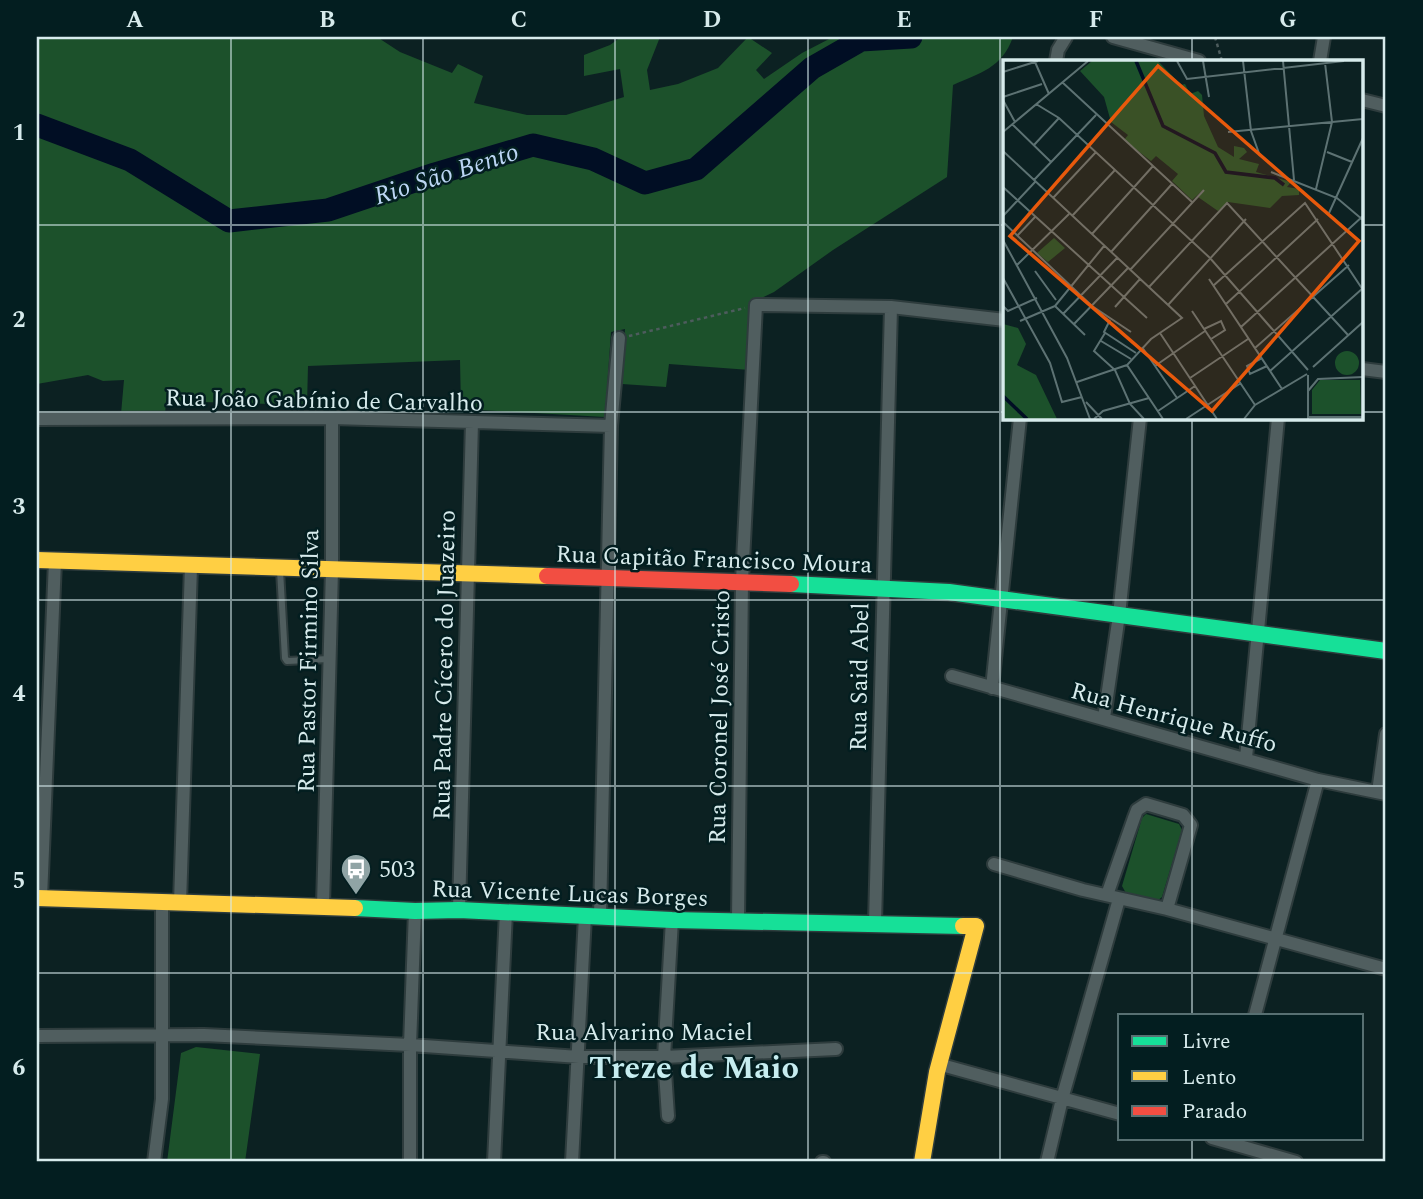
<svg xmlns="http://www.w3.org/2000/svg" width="1423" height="1199" font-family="Spectral,serif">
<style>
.green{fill:#1c512b}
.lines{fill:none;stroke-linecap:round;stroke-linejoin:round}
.river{stroke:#010e24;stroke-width:23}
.lane-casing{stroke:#2e3c3d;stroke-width:10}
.street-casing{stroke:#2e3c3d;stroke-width:16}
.fast-casing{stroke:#2e3c3d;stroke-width:19}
.slow-casing{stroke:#2e3c3d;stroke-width:19}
.jam-casing{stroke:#2e3c3d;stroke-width:19}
.path{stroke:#4d5c5d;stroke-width:2.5;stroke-dasharray:3.5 3.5;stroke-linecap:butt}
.lane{stroke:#505e5f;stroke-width:6}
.street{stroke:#505e5f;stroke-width:12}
.fast{stroke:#16e098;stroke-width:16}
.slow{stroke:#ffcf43;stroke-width:16}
.jam{stroke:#f24e42;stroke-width:16}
.grid{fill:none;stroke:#d7ebec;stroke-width:2;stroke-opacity:0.55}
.labels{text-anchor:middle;stroke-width:5;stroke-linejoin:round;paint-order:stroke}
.street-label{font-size:24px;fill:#d7ebec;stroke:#031e20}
.poi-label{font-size:24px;fill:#d7ebec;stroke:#031e20;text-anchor:start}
.water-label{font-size:26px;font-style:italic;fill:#bbd5f3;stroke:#031e20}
.district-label{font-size:32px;font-weight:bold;fill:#c6edf0;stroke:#031e20}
.inset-river{fill:none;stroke:#010e24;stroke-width:3.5}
.inset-road{fill:none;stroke:#5d7273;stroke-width:2}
.view{fill:#e8590c;fill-opacity:0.15;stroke:#e8590c;stroke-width:3.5}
.inset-edge{fill:none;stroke:#d7ebec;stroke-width:3.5}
.neatline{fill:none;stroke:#d7ebec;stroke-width:2.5}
.grid-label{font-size:23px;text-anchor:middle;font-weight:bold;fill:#d7ebec}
</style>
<rect width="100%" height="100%" fill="#0c2122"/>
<path class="green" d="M37,37H377L400,52L452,73L458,64L483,76L474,103L527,115H566L624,97L620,69L584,76V55L610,45L621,37H660L647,70L650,90L678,84L718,68L748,37L772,53L756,70L764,79L802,53L833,37H1013C1002,68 980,73 953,85L947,177L833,250L774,292L755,301L750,370L669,364L666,387L622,384L625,329L611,332L605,417L461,409L460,360L308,366L307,405L166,401L165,415L121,414L124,380L103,381L88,375L37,384Z
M1146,814L1179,824L1182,830L1162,897L1156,902L1127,895L1122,886L1142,818Z
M196,1047L260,1054L245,1162H167L181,1053Z"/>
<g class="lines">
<path class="river" d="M37,125L130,160L229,221L328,210L435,174L533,145L593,159L645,183L696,169L812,68L861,40L911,37"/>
<g class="lane-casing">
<path id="lane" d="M280,570L285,658L287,661L329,659"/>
</g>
<g class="street-casing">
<path id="street" d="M1113,37L1199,61
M1056,61L1058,50L1066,37
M1320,61L1324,37
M1362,100L1386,106
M1362,369L1386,372
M37,419L332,418L611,426
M952,676L1318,780L1386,794
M992,688L1020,418
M1104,718L1119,615L1140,418
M1246,758L1278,418
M1378,792L1386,734
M994,864L1083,890L1167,909L1386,969
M1107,895L1134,818L1137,810L1146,804L1183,815L1191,825L1167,909
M41,898L55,561
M180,903L191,566
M323,906L332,569V418
M459,910L472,422
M600,916L611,426L619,338
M738,920L742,581L756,305L891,307L1005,320
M875,923L891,307
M1255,1015L1318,780
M37,1036L204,1035L410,1045L579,1057H664L836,1049
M938,1064L1120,1114
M668,1116L664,1057L672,920
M1212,1138L1296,1162
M154,1162L162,1099V903
M410,1162V1045L415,911
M494,1162L506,912
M572,1162L585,916
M822,1162H824
M1047,1162L1062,1099L1119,899"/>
</g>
<g class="fast-casing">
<path id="fast" d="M791,584L949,592L1386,651
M355,908L415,911L459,910L672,920L963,926"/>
</g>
<g class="slow-casing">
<path id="slow" d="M37,560L547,576
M37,898L355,908
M922,1162L937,1072L976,926H963"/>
</g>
<g class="jam-casing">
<path id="jam" d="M547,576L791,584"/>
</g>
<path class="path" d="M1215,37L1222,61
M629,336L745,308"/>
<use href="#lane" class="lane"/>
<use href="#street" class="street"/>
<use href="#fast" class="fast"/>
<use href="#slow" class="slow"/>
<use href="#jam" class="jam"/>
</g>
<path class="grid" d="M231,37V1162M423,37V1162M615,37V1162M808,37V1162M1000,37V1162M1192,37V61M37,225H1005M1362,225H1386M37,412H1005M1362,412H1386M1192,418V1015M37,600H1386M37,786H1386M37,973H1386M1192,1138V1162"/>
<defs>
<g id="bus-pin" transform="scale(1.575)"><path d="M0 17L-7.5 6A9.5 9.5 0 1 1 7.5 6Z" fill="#90a4a5" stroke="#031e20"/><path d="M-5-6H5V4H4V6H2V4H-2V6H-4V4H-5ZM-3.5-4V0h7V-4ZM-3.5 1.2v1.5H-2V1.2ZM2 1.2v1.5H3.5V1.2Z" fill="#fff"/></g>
</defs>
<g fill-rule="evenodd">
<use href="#bus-pin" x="356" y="869"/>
</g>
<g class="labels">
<g class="street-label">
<text transform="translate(324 400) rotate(1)" y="8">Rua João Gabínio de Carvalho</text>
<text transform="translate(714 559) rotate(2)" y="8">Rua Capitão Francisco Moura</text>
<text transform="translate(308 661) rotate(-89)" y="8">Rua Pastor Firmino Silva</text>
<text transform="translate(444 665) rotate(-89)" y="8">Rua Padre Cícero do Juazeiro</text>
<text transform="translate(859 677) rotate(-89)" y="8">Rua Said Abel</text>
<text transform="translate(719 717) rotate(-89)" y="8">Rua Coronel José Cristo</text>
<text transform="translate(1174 717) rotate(15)" y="8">Rua Henrique Ruffo</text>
<text transform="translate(570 893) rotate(2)" y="8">Rua Vicente Lucas Borges</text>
<text x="644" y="1040">Rua Alvarino Maciel</text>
</g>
<g class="poi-label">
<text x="379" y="877">503</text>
</g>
<g class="water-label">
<text transform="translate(446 173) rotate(-18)" y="9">Rio São Bento</text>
</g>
<g class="district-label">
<text x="694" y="1078">Treze de Maio</text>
</g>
</g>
<g transform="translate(1003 60)">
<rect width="360" height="360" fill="#0c2122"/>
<path d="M89,1H155L178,25L182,24L187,34L195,31L199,35L201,56L215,87L231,97V86L241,88L244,92L236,99L256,104L253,112L288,122L284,127L296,129V135L279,136L267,148L225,142L215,151L195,137L201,129L189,140L169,121L175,114L153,96L148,101L121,80L125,75L108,62L101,37L77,11ZM51,178L62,188L45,202L34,193ZM0,264L15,268L23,284L14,305L33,315L54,359H0ZM332 303a12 12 0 1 1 24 0a12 12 0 1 1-24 0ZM317,320H357L358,354H309V330Z" fill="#1c512b"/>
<path class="inset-river" d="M133,1L160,66L212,93L223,112L272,118L281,125M0,336L24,359"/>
<path class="inset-road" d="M174,1L184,19L341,1M200,1L206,37M240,1L248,71L257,96M280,1L291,120M32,2L46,34M0,12L35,1M59,22L189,142M0,37L39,24M0,40L12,62M33,44L56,58L207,198L305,310M9,64L48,102M0,72L85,1M225,72L360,59M31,85L56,58M0,91L179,258L148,279L124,305L160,359M324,92L349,102M268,112L334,138L360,160M31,120L93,55M0,127L144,258M313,129L329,62L322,3M50,138L93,92M326,153L360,78M0,156L32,122M69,156L112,110M0,162L89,246L128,272M89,174L150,106M14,176L32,157M0,180L64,298L87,359M108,192L169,124M14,205L66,154M127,210L201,130M32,211L53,240M0,218L47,303L59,342L79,337M206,219L279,329M210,226L302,143L360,230M146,227L224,143L345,275M223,244L315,159M165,245L243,159M0,246L5,251L34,238M52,246L101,186M52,246L82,275M112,247L137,219M189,251L252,345M60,254L114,198M107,260L101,272L133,293M17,261L52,246M71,264L125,208M238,267L360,156M201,269L218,261L222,270L208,279M102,273L91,291L112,310L127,344L141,359M157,273L214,359M98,281L128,299M139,287L174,338M252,288L346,205M259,298L244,306L247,314L264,306M152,306L202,271M310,307L360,262M267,311L360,228M305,315V359M187,318L245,279M74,322L124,305M305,331L315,319L360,317M83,342L99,359M155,351L192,326M305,357H360M91,359L100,351L146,338M183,359L238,323M241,359L252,345L304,314"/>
<path class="view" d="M155,6L356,181L209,351L7,176Z"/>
<rect width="360" height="360" class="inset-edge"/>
</g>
<rect width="1423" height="1199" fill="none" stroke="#031e20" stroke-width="77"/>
<rect x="1118" y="1014" width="245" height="126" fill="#031e20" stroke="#587072" stroke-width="2"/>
<rect x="1132" y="1036" width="35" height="10" fill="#16e098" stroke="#587072" stroke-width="2"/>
<text x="1182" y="1048" font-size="21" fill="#d7ebec">Livre</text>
<rect x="1132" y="1071" width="35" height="10" fill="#ffcf43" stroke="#587072" stroke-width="2"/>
<text x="1182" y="1084" font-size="21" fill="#d7ebec">Lento</text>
<rect x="1132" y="1106" width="35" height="10" fill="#f24e42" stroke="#587072" stroke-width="2"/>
<text x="1182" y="1118" font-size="21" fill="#d7ebec">Parado</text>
<rect x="38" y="38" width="1346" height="1122" class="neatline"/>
<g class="grid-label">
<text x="135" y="27">A</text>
<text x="327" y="27">B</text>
<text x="519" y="27">C</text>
<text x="712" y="27">D</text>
<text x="904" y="27">E</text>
<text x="1096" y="27">F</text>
<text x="1288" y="27">G</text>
<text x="19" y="140">1</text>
<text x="19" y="327">2</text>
<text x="19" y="514">3</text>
<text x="19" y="701">4</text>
<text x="19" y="888">5</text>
<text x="19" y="1075">6</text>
</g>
</svg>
